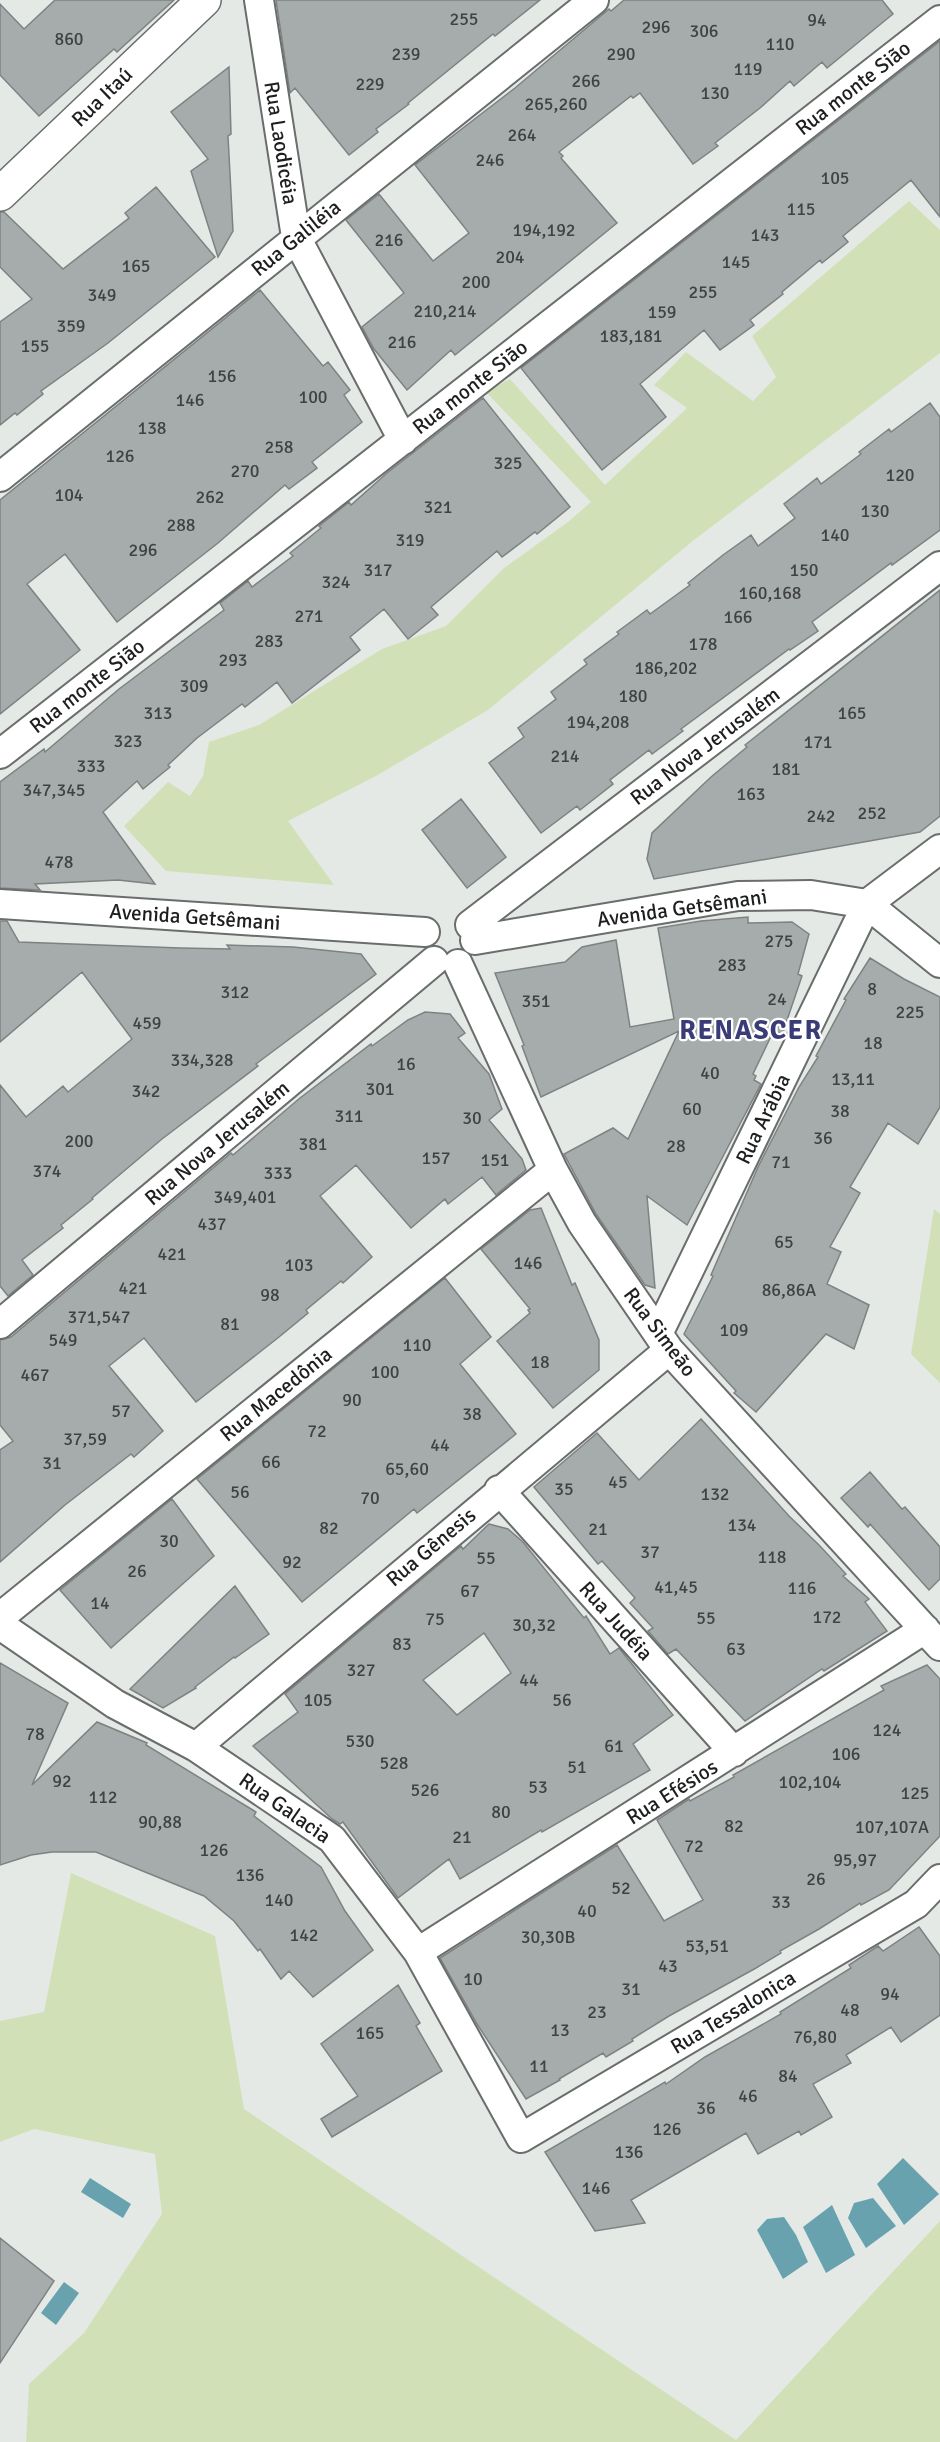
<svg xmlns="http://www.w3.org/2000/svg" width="940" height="2442" font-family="Signika,sans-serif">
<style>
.green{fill:#d2e0b8}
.water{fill:#67a2ae}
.building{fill:#a6acab;stroke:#7d8282;stroke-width:1.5;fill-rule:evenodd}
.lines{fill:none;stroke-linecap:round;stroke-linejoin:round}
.minor-casing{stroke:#696d6b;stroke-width:32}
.tertiary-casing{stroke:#696d6b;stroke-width:36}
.minor{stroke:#fff;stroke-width:28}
.tertiary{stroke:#fff;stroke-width:33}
.labels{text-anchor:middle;stroke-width:4.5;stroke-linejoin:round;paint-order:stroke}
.number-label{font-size:18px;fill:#3f4241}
.street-label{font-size:21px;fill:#1d1f1e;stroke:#fff}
.district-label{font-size:27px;font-weight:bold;letter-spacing:1.5px;fill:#3a3c78;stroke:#fff}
</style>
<rect width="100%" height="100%" fill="#e4e9e6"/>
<path class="green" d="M909,201L940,230V353L694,540L488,710L376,776L288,821L334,885L166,871L124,826L168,782L190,796L203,776L209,742L259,725L382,649L446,626L504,568L568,522L591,502L486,392L510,379L605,485L687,408L654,385L686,352L753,401L776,377L752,336Z
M934,1209L940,1214V1383L911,1354Z
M71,1873L215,1936L244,2109L736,2440L940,2221V2442H26L29,2384L84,2333L162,2214L155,2154L34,2129L0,2142V2021L44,2012Z"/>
<path class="water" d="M903,2158L939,2194L904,2225L877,2184Z
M90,2178L131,2204L123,2218L81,2192Z
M873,2198L896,2226L866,2248L848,2218L854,2203Z
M832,2205L855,2255L826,2273L803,2227Z
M784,2217L796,2235L808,2262L783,2279L757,2230L767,2219Z
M64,2282L79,2293L56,2325L41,2313Z"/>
<path class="building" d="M55,0H174L117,52L114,49L39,116L0,75V4L24,29Z
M276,0H540L495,36L493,34L408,103L409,104L376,129L378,132L349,155L295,88L290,93Z
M624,0H882L893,14L827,68L822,62L794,86L790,81L760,108L715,143L718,146L693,164L640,93L633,98L631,96L559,152L563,156L561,158L617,223L455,355L451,350L407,390L374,349L362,327L404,293L346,220L379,194L433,261L469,233L415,165L515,88L609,9L611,11Z
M940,41V217L911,180L843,236L848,242L822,263L820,260L782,292L783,294L750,320L754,325L720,350L704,330L640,384L666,417L602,470L521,368Z
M229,67L231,134L228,136L233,231L218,257L191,171L208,159L171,112Z
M156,187L215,257L108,343L41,391L43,394L17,415L15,413L0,425V322L32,299L0,267V212H4L63,269L129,218L125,213Z
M260,290L323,366L328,362L350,390L344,395L362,422L312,462L317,468L289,489L285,485L218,543L117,622L65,554L27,584L80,650L0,714V500Z
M483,398L570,507L537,534L535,532L502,557L497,551L431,607L438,615L408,639L384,609L350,637L360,650L292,703L277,682L245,707L242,704L197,738L168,765L170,767L143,789L137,781L103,812L155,884L118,880L35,884L40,890L0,888V782L44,749L45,752L119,689L224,610L220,603L248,581L252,587L293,556L290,553L321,528L319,526L349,502L351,505L387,473Z
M930,403L940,417V530L892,565L891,563L812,622L818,631L790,650L789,649L681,729L683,731L652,754L649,750L610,780L613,784L580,810L577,806L541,833L489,763L524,737L518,728L556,699L551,692L587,664L584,660L619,634L617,632L647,610L650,614L690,585L688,583L723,555L751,535L758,546L795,518L784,504L817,478L821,484L861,454L859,452L889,429L891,432Z
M940,590V816L920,832L654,879L647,859L652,833L711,777L747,747L745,745Z
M461,799L506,857L467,888L422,830Z
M748,917V923L792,922L809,934L798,974L802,976L782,1035L774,1030L753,1074L756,1076L754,1080L761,1084L687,1225L647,1196L655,1288L645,1285L596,1214L564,1154L613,1128L628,1139L679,1031L541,1097L522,1046L524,1045L495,973L565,962L582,947L616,940L630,1027L674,1019L658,928L701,921Z
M0,921H7L19,942L180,948L230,949L227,945L293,947L361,954L376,974L256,1064L258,1066L162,1139L92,1198L93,1199L61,1225L63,1228L22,1260L33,1275L8,1296L0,1286V1085L26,1117L63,1086L68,1092L132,1039L82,972L0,1042Z
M870,958L904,979L940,997V1107L918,1144L888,1123L850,1187L860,1193L830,1247L841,1252L827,1284L869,1305L854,1349L826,1334L756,1412L734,1393L736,1391L684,1334L713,1276L711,1275L758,1167L799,1087L818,1057L816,1056L846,1000L844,999Z
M425,1012L450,1014L465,1033L458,1038L489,1074L502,1109L489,1120L522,1159L526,1170L496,1195L482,1177L448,1204L445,1199L411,1228L356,1165L320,1196L372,1257L343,1283L341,1281L306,1310L308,1313L279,1337L196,1402L144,1338L109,1366L163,1431L134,1457L131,1454L65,1505L0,1562V1450L13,1441L0,1425V1340L11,1337L231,1153L233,1155L300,1098L371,1044L372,1046L408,1020Z
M541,1208L572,1285L575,1283L599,1340V1370L553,1408L497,1341L530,1313L528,1310L530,1309L481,1249L530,1210Z
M445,1278L491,1337L460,1364L516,1434L417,1513L414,1509L302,1602L197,1479Z
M701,1419L789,1516L819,1545L846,1574L843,1576L869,1599L865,1602L887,1631L824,1671L822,1669L745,1721L676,1649L668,1654L648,1631L653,1628L630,1603L635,1598L602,1561L598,1564L534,1487L597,1433L639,1480Z
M870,1472L902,1509L905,1507L940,1547V1579L929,1590L870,1524L868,1527L841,1498Z
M172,1499L214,1556L111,1648L60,1590Z
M489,1524L508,1529L523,1542L584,1618L586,1616L610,1654L619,1648L673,1715L633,1744L650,1770L542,1832L541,1830L460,1879L449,1859L398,1898L343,1822L340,1824L332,1819L253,1746L298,1712L285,1694L461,1546L463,1549ZM484,1633L511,1673L457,1715L423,1680Z
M235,1586L269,1634L235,1658L234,1657L195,1687L196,1688L163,1708L130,1689Z
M0,1663L68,1703L32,1785L97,1722L147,1743L146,1745L256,1812L254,1816L321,1867L345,1911L373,1950L313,1997L289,1971L281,1979L260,1949L258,1951L234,1921L204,1896L96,1852H52L31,1855L0,1865Z
M927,1665L940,1679V1836L889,1890L861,1905L860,1903L819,1929L780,1951L781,1953L756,1968L669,2016L632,2039L633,2041L606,2057L603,2053L559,2079L560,2080L526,2099L477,2024L440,1958L617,1845L664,1921L703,1900L657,1820L689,1799L690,1801L734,1777L733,1775L884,1690L881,1686Z
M919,1927L940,1956V2015L901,2042L891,2027L846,2055L851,2063L813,2084L832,2117L801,2135L799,2131L758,2154L746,2133L631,2200L645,2223L595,2231L545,2152L665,2082L666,2084L705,2057L781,2014L780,2012L851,1968L849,1965L878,1946L883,1951Z
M398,1985L420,2023L416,2026L442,2071L332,2137L321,2119L358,2096L321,2044Z
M0,2238L54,2281L0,2363Z"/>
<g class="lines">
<g class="minor-casing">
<path id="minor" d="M259,0L296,237L403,440
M0,477L594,0
M0,754L940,20
M0,904L425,932
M470,925L940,566
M475,940L738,896L811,895L867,904L940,963
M458,964L553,1170L582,1223L669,1350L940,1646
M0,1324L434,961
M658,1334L867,904L940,849
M499,1490L734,1752
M0,1617L553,1170
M0,1625L115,1704L196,1747L332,1839L418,1952L521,2138L916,1904L940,1879
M196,1747L669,1350
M418,1952L925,1629"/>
</g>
<g class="tertiary-casing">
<path id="tertiary" d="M0,194L204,0"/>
</g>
<use href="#minor" class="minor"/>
<use href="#tertiary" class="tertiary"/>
</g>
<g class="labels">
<g class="number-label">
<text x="464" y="25">255</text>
<text x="817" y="26">94</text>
<text x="656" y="33">296</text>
<text x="704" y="37">306</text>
<text x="69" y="45">860</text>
<text x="780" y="50">110</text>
<text x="406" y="60">239</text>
<text x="621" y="60">290</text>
<text x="748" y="75">119</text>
<text x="586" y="87">266</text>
<text x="370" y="90">229</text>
<text x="715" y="99">130</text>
<text x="556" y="110">265,260</text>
<text x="522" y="141">264</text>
<text x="490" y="166">246</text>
<text x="835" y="184">105</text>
<text x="801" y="215">115</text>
<text x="544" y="236">194,192</text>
<text x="765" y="241">143</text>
<text x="389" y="246">216</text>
<text x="510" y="263">204</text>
<text x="736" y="268">145</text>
<text x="136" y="272">165</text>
<text x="476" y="288">200</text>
<text x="703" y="298">255</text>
<text x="102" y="301">349</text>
<text x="445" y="317">210,214</text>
<text x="662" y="318">159</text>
<text x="71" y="332">359</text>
<text x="631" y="342">183,181</text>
<text x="402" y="348">216</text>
<text x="35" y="352">155</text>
<text x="222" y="382">156</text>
<text x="313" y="403">100</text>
<text x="190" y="406">146</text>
<text x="152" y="434">138</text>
<text x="279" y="453">258</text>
<text x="120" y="462">126</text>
<text x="508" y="469">325</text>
<text x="245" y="477">270</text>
<text x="900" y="481">120</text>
<text x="69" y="501">104</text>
<text x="210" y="503">262</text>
<text x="438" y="513">321</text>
<text x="875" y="517">130</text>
<text x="181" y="531">288</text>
<text x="835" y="541">140</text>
<text x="410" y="546">319</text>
<text x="143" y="556">296</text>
<text x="378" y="576">317</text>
<text x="804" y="576">150</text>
<text x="336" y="588">324</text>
<text x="770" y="599">160,168</text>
<text x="309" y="622">271</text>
<text x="738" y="623">166</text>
<text x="269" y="647">283</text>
<text x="703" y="650">178</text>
<text x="233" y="666">293</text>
<text x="666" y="674">186,202</text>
<text x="194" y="692">309</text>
<text x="633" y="702">180</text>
<text x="158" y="719">313</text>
<text x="852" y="719">165</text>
<text x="598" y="728">194,208</text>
<text x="128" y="747">323</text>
<text x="818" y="748">171</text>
<text x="565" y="762">214</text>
<text x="91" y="772">333</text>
<text x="786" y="775">181</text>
<text x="54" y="796">347,345</text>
<text x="751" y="800">163</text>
<text x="872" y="819">252</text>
<text x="821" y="822">242</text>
<text x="59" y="868">478</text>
<text x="779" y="947">275</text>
<text x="732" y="971">283</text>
<text x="872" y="995">8</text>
<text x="235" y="998">312</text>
<text x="777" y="1005">24</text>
<text x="536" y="1007">351</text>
<text x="910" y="1018">225</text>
<text x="147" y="1029">459</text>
<text x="873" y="1049">18</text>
<text x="202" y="1066">334,328</text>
<text x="406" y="1070">16</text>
<text x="710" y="1079">40</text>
<text x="853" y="1085">13,11</text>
<text x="380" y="1095">301</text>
<text x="146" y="1097">342</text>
<text x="692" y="1115">60</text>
<text x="840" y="1117">38</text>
<text x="349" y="1122">311</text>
<text x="472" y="1124">30</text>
<text x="823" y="1144">36</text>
<text x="79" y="1147">200</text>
<text x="313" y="1150">381</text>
<text x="676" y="1152">28</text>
<text x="436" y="1164">157</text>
<text x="495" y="1166">151</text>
<text x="781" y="1168">71</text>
<text x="47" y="1177">374</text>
<text x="278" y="1179">333</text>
<text x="245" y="1203">349,401</text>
<text x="212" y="1230">437</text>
<text x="784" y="1248">65</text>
<text x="172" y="1260">421</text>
<text x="528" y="1269">146</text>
<text x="299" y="1271">103</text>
<text x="133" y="1294">421</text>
<text x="789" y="1296">86,86A</text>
<text x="270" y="1301">98</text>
<text x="99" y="1323">371,547</text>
<text x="230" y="1330">81</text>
<text x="734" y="1336">109</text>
<text x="63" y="1346">549</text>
<text x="417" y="1351">110</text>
<text x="540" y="1368">18</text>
<text x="385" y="1378">100</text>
<text x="35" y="1381">467</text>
<text x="352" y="1406">90</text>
<text x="121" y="1417">57</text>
<text x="472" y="1420">38</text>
<text x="317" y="1437">72</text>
<text x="85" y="1445">37,59</text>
<text x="440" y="1451">44</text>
<text x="271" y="1468">66</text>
<text x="52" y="1469">31</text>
<text x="407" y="1475">65,60</text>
<text x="618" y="1488">45</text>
<text x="564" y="1495">35</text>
<text x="240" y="1498">56</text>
<text x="715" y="1500">132</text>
<text x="370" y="1504">70</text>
<text x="742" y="1531">134</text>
<text x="329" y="1534">82</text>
<text x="598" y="1535">21</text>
<text x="169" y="1547">30</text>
<text x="650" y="1558">37</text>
<text x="772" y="1563">118</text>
<text x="486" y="1564">55</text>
<text x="292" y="1568">92</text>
<text x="137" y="1577">26</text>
<text x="676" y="1593">41,45</text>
<text x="802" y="1594">116</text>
<text x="470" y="1597">67</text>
<text x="100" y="1609">14</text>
<text x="827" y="1623">172</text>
<text x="706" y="1624">55</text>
<text x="435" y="1625">75</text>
<text x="534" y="1631">30,32</text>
<text x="402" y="1650">83</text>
<text x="736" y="1655">63</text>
<text x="361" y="1676">327</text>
<text x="529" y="1686">44</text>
<text x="318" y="1706">105</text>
<text x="562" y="1706">56</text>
<text x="887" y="1736">124</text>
<text x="35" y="1740">78</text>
<text x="360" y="1747">530</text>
<text x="614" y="1752">61</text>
<text x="846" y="1760">106</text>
<text x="394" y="1769">528</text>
<text x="577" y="1773">51</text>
<text x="62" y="1787">92</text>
<text x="810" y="1788">102,104</text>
<text x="538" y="1793">53</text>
<text x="425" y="1796">526</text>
<text x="915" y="1799">125</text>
<text x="103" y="1803">112</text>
<text x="501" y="1818">80</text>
<text x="160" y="1828">90,88</text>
<text x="734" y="1832">82</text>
<text x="892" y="1833">107,107A</text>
<text x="462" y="1843">21</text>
<text x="694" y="1852">72</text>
<text x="214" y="1856">126</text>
<text x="855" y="1866">95,97</text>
<text x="250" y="1881">136</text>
<text x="816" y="1885">26</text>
<text x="621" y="1894">52</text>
<text x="279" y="1906">140</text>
<text x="781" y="1908">33</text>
<text x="587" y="1917">40</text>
<text x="304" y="1941">142</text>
<text x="548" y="1943">30,30B</text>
<text x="707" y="1952">53,51</text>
<text x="668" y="1972">43</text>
<text x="473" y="1985">10</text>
<text x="631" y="1995">31</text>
<text x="890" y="2000">94</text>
<text x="850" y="2016">48</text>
<text x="597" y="2018">23</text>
<text x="560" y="2036">13</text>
<text x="370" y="2039">165</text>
<text x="815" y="2043">76,80</text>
<text x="539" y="2072">11</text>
<text x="788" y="2082">84</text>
<text x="748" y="2102">46</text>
<text x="706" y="2114">36</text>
<text x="667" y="2135">126</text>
<text x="629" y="2158">136</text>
<text x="596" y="2194">146</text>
</g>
<g class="street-label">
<text transform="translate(853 88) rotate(-38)" y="7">Rua monte Sião</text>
<text transform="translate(102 97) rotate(-44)" y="7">Rua Itaú</text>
<text transform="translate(281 143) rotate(81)" y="7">Rua Laodicéia</text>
<text transform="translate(296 238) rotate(-39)" y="7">Rua Galiléia</text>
<text transform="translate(470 387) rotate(-38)" y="7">Rua monte Sião</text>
<text transform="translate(87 686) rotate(-38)" y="7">Rua monte Sião</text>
<text transform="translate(705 746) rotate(-37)" y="7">Rua Nova Jerusalém</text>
<text transform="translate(682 908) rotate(-8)" y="7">Avenida Getsêmani</text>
<text transform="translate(195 917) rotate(4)" y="7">Avenida Getsêmani</text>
<text transform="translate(763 1119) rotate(-64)" y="7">Rua Arábia</text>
<text transform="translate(217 1143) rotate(-40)" y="7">Rua Nova Jerusalém</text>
<text transform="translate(660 1332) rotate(53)" y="7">Rua Simeão</text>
<text transform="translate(276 1394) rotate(-39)" y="7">Rua Macedônia</text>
<text transform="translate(431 1547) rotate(-40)" y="7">Rua Gênesis</text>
<text transform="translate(616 1621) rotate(48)" y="7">Rua Judéia</text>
<text transform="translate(672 1792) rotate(-32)" y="7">Rua Efésios</text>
<text transform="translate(285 1808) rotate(35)" y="7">Rua Galacia</text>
<text transform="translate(733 2012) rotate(-31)" y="7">Rua Tessalonica</text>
</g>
<g class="district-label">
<text x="751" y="1039">RENASCER</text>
</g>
</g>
</svg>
